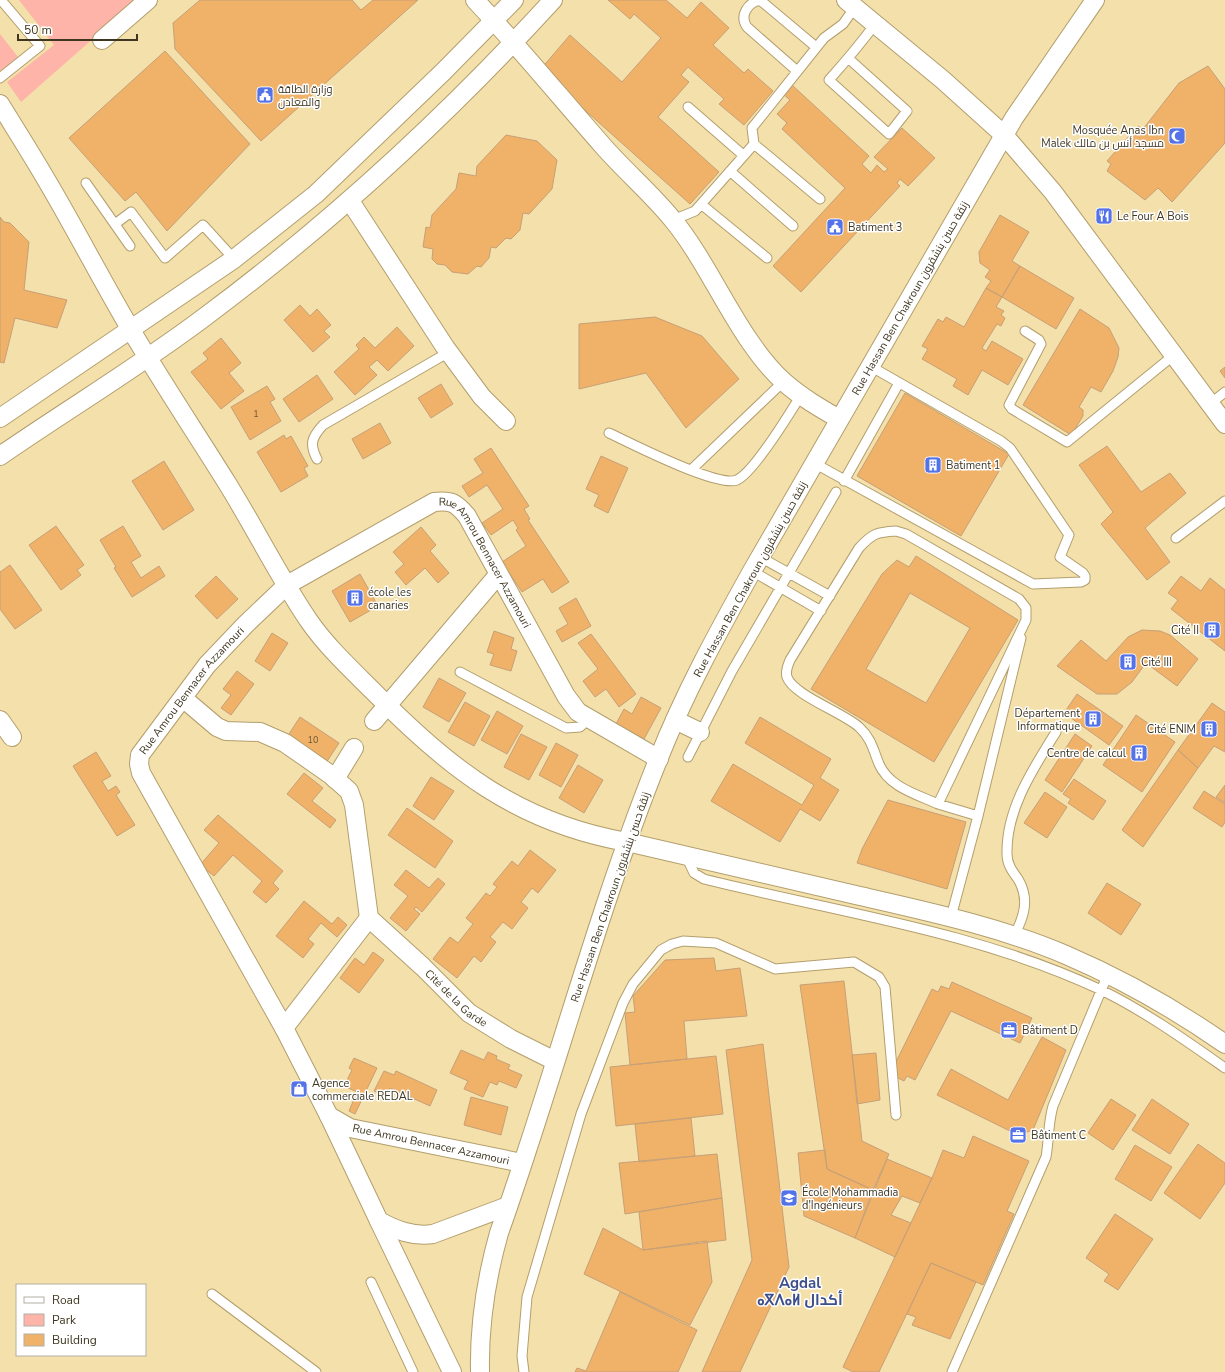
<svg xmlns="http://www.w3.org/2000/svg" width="1225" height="1372" font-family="'Nunito Sans',Cairo,'Noto Sans Tifinagh',sans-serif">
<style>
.green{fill:#feb4a8}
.building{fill:#f0b168;stroke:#c6a077;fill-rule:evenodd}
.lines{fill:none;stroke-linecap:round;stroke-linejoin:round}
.service-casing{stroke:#b39f6d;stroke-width:11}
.minor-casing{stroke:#b39f6d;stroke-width:20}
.service{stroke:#fff;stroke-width:9}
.minor{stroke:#fff;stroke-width:18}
.labels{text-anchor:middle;stroke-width:3;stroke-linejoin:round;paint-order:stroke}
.number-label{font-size:9px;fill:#6a5533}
.poi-label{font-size:11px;fill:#3e3621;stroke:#fff;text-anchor:start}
.street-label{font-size:11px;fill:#3e3621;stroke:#fff}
.district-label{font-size:15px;font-weight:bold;fill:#3e508c;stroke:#fff}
</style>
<rect width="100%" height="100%" fill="#f4e0ab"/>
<path class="green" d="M19,0H137L21,102L7,82L54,45Z
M0,34L18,57L0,71Z"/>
<path class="building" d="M200,0H352L361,10L373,0H418L261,141L175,49L173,23Z
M608,0H666L687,18L701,2L729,28L713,45L744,73L748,69L773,91L744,125L719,104L724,99L688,67L681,75L689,82L658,117L719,172L690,204L540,70L570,35L622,82L661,38L634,14L630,19Z
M165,51L250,144L167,231L136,192L125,201L69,138Z
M1208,66L1225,89V143L1172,202L1158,188L1145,200L1107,171L1111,164L1107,161L1138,126L1143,129L1179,83Z
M792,85L869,156L862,164L871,173L877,165L884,172L888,169L874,157L902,128L935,158L908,186L900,179L897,183L900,186L801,292L773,266L845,188L782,129L787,123L777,114L790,100L783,94Z
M506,135L537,141L557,160L552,189L529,214L523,213L520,230L511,239L506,238L496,248L491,247L489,258L481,267L477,266L468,274L452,272L445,265L437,264L432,259L433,249L423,247L426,227L430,228L432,215L456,189L459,173L476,176L477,166Z
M1000,215L1029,232L1012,261L1020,266L1002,297L986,288L991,281L985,277L990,270L980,263L979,252Z
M0,217L4,222L10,223L29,242L24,290L67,300L57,328L15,318L4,363L0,362Z
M1020,266L1074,298L1056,329L1002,297Z
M986,288L1002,297L996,307L1004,311L1001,315L1005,318L1001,326L997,324L982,348L986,351L992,341L1023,359L1008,385L982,370L968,395L953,386L957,379L922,359L928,349L922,346L938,319L943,322L946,317L964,327Z
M300,305L310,316L317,309L331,325L324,331L330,337L313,352L284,320Z
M1080,309L1109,328L1119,348L1118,357L1113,371L1101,392L1091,387L1079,407L1083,410V416L1071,435L1023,405Z
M655,317L702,336L739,379L686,428L646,373L579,389V324Z
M397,327L414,346L388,371L377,360L369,367L377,375L355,395L334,372L359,349L356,345L364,337L375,348Z
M221,338L241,363L229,373L244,391L221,409L191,372L208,359L203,353Z
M1225,367V378L1220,371Z
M317,375L333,399L299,422L283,399Z
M441,384L453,404L431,418L418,398Z
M267,386L275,399L270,402L281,421L250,440L231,407Z
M905,393L1009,454L961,536L857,476Z
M380,423L391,443L363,459L352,439Z
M284,435L286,439L291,436L308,466L304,468L308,476L281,492L257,452Z
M1107,446L1141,492L1170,473L1186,493L1145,528L1170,562L1147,580L1101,524L1113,512L1079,465Z
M491,448L529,506L524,509L530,519L528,520L569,582L552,593L543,579L522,592L502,562L526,546L516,530L518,528L513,520L491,535L482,523L503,509L487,485L469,497L462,486L483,473L474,459Z
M601,456L628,468L608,513L594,506L599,495L586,489Z
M164,461L194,510L163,530L132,481Z
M56,526L84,565L77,570L81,575L61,590L29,545Z
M123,526L141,556L131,562L141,578L159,566L165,576L132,597L114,568L116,567L100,540Z
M421,527L436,545L430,551L449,573L438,583L425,568L406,585L395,572L404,564L393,552Z
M916,556L1018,620L934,762L811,689L882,574L897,560L909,567ZM910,593L970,628L926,703L866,669Z
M10,565L42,610L15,629L0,609V572Z
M360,574L378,606L350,622L332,591Z
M216,576L238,599L217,619L195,596Z
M1181,576L1201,591L1210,578L1225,590V651L1171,609L1178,600L1168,593Z
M576,598L591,626L562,642L556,631L568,624L559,608Z
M1142,630L1160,631L1170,635L1198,659L1177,686L1146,663L1132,682L1117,694H1097L1057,666L1081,640L1106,661L1128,637Z
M494,631L514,638L511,649L517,651L511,671L490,665L494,654L487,652Z
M272,633L288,643L270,671L255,661Z
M591,634L636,694L619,707L606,689L595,697L583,681L598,669L578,643Z
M237,671L254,684L231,715L221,708L231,695L223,689Z
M439,678L466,693L449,722L423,707Z
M1077,694L1123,726L1109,745L1064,713Z
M641,697L661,708L644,739L616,724L624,709L632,714Z
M465,702L490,716L474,746L448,732Z
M1212,703L1225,712V752L1214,746L1198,768L1178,750Z
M497,711L523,726L507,754L481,740Z
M1136,715L1175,742L1142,792L1103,765Z
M300,717L339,743L326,763L287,737Z
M760,717L831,759L820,778L839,790L820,821L800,809L780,842L711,801L733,764L802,805L814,785L745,743Z
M521,734L547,747L529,780L504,767Z
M1075,734L1092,746L1062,792L1045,780Z
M556,743L578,755L561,787L539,775Z
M1178,750L1198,768L1143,847L1122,830Z
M96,752L111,776L102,781L108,791L116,786L120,792L116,795L135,825L117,836L73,766Z
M578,765L603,780L584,813L559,798Z
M304,773L323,788L312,801L336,820L330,828L287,794Z
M431,777L454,791L434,820L413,806Z
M1074,779L1106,801L1093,820L1068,803L1071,799L1063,794Z
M1225,785V803L1216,797Z
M1204,791L1225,804V822L1222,827L1193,808Z
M1045,792L1067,807L1047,838L1024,823Z
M888,800L966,822L947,889L857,863L862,849Z
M407,808L453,841L435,868L388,835Z
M218,815L283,871L273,883L279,889L266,903L253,892L262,881L233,855L214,876L200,865L219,843L204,830Z
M530,850L556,870L538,893L532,888L521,902L528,908L512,929L503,922L490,937L496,942L481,962L474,956L457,978L433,959L450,937L458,943L473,924L466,918L486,893L490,896L497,887L493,884L512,861L518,866Z
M406,870L429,888L438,878L445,884L422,912L416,907L414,909L420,914L406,931L390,918L408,896L394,885Z
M1107,883L1141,904L1121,935L1088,913Z
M304,901L332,924L338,917L347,925L337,937L321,923L308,939L314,944L303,958L276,936Z
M373,952L384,960L359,993L340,978L355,958L364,965Z
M714,958L716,971L740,968L747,1016L684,1021L687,1059L630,1065L625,1013L635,1012L633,996L665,960Z
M844,981L862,1141L889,1154L873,1190L827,1169L800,985Z
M952,982L1032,1018L1020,1043L951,1011L915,1080L907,1076L904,1081L894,1076L897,1071L893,1068L932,989L938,992L941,986L949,989Z
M1042,1037L1066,1050L1033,1130L1018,1135L937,1095L951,1069L1008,1100Z
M763,1044L789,1267L740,1372H702L752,1260L726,1050Z
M461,1050L484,1060L488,1052L497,1056L496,1059L510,1065L508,1069L522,1075L516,1088L499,1081L497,1085L490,1082L483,1097L464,1089L468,1081L450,1073Z
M876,1053L880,1100L857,1104L852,1055Z
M716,1056L723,1114L616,1126L610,1067Z
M354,1058L377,1068L355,1114L349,1111L357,1092L344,1086L352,1070L349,1068Z
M384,1071L394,1075L396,1071L437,1090L430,1106L390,1088L386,1097L374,1091Z
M471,1097L508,1107L501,1135L464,1125Z
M1111,1099L1136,1115L1113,1150L1088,1133Z
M1152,1099L1189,1124L1170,1154L1132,1130Z
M691,1118L695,1156L639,1162L635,1124Z
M973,1136L1029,1161L1007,1211L1014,1214L983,1285L931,1263L879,1372H853L843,1367L932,1178L943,1150L964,1158Z
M1198,1144L1225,1163V1183L1200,1219L1164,1193Z
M1135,1145L1172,1167L1151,1201L1115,1179Z
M825,1150L827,1169L873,1190L855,1238L804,1216L798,1153Z
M717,1154L722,1198L625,1214L619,1163Z
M887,1159L932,1178L920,1203L902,1196L891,1215L911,1223L895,1257L855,1238Z
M722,1198L726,1240L643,1250L639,1212Z
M1115,1214L1153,1239L1118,1290L1104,1281L1109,1274L1086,1258Z
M603,1228L643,1250L707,1241L712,1282L690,1325L584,1274Z
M931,1263L976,1282L950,1339L912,1325L916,1317L907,1314Z
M620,1292L697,1330L678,1372H575L577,1368L586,1371Z"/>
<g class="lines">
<g class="service-casing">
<path id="service" d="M848,58L907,111L889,134L829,80C845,62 861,43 876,23
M797,71L747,27C739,15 748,3 760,0L816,47
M0,78L40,46L1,0
M688,107L743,155
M754,144L820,199
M730,171L793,226
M86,183L130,246
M701,204L767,258
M673,220L695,211L754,144L752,128L824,38L843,24L855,7
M115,224L131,212L165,258L203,225L234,259
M1025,331L1039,340L1041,344L1009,405L1012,409L1067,442L1174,355
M1210,404L1225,392
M609,433C630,443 718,488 737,480C754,472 790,413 801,395
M317,459C309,444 312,437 323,425L449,352
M814,463L1033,584L1081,582L1085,580V576L1083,573L1060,557L1069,535L1010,448L1001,441L870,366
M691,470L784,381
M844,481L899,383
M896,531L906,534L1019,599L1026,608V620L938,804C916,794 889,787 879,764C873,749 871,738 859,727C844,713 793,695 787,677C785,671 788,665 790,660L859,548C872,534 876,532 896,531Z
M1176,538L1225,501
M760,557L830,596
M752,571L821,611
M460,672L566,728L580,727L589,719
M688,757L732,671L836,492
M938,804L978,816
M686,856L694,873L704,879C836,912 975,931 1099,989C1143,1010 1185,1040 1225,1068
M951,917L978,816L1021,638
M1014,936C1024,917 1030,899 1018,879C1012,871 1007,864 1007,854C1006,809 1033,769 1056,732
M371,1282L413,1372
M212,1294L316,1372
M524,1372L522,1356L527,1297L581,1114L623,1003L633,984L661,950L672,944L683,941L716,943L775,969L854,962L879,977L885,987L896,1115
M952,1372L1046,1157C1049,1140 1048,1123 1053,1106L1108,974"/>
</g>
<g class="minor-casing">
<g id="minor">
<path d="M475,0C519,47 560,97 603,146C625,171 652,194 673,220C713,269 738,340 784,382C801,397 820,408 839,419"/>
<path d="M846,0L943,80L1004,135L1053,192L1225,424"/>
<path d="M102,40L148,0"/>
<path d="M0,104C16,130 32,155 47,181C76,230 102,281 131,330C162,382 195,432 227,483C255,528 279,577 309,621C327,647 351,669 373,691C448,768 518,823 627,842C704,860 782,878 860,896C930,912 1000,927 1066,955C1122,979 1175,1009 1225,1044"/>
<path d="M350,201L445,347L482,397L506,421"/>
<path d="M0,418L234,259L316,194L443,72L514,0"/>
<path d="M0,456C68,409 140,366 206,316C332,222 447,116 553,0"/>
<path id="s1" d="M184,699L217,727L226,731L260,732L285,743L331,775L349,791L354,805L369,918L423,967L469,1013L511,1039L555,1061"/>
<path d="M0,720L12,737"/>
<path d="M675,720L700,732"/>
<path d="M374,721L498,575"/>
<path d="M335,779L354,748"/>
<path d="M284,1028L369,918"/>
<path d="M329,1116L379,1221C396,1230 413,1237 433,1234L508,1206"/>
<path id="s2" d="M522,1163L350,1128L329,1116L284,1028L141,773L139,764L140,755L207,665L246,624L287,585L434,502C452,500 456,503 467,516L566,696L578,712L659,759"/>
<path d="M379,1221L452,1372"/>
<path d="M480,1372C479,1324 486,1279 499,1233C555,1076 596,914 658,760C684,694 718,632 752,571L1014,118L1095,0"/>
</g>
</g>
<use href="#service" class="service"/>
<use href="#minor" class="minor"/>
</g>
<defs>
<g id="civic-square" transform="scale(0.9)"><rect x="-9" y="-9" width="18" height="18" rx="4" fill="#5573e8" stroke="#fff"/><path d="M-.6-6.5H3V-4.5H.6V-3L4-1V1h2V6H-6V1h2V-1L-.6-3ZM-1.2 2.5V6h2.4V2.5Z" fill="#fff"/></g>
<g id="mosque-square" transform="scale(0.9)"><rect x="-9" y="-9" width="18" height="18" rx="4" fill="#5573e8" stroke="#fff"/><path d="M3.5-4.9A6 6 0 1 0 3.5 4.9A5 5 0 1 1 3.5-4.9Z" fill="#fff"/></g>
<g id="restaurant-square" transform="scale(0.9)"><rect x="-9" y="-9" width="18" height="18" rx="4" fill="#5573e8" stroke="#fff"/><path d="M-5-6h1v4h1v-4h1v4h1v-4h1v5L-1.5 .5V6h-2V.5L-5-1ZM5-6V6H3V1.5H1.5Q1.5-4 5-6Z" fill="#fff"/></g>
<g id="building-square" transform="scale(0.9)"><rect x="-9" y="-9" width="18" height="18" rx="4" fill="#5573e8" stroke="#fff"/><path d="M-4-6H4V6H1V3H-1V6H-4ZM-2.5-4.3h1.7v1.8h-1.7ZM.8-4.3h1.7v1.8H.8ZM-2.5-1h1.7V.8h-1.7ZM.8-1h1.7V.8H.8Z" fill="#fff"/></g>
<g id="office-square" transform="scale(0.9)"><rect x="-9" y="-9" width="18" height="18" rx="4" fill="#5573e8" stroke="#fff"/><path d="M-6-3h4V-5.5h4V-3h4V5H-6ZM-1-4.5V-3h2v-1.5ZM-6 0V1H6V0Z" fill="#fff"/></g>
<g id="shop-square" transform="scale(0.9)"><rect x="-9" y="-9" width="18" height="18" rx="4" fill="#5573e8" stroke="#fff"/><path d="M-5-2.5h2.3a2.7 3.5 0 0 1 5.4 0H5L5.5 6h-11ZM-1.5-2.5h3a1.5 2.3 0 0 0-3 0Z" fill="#fff"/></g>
<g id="university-square" transform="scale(0.9)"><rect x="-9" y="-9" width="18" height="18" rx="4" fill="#5573e8" stroke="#fff"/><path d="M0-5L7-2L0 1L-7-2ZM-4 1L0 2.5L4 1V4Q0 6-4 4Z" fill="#fff"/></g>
</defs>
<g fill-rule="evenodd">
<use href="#civic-square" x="265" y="95"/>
<use href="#mosque-square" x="1177" y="136"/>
<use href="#restaurant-square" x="1104" y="216"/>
<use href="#civic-square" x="835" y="227"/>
<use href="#building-square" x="933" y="465"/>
<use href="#building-square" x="355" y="598"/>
<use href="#building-square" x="1212" y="630"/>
<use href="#building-square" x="1128" y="662"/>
<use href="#building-square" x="1093" y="719"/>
<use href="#building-square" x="1209" y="729"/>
<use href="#building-square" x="1139" y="753"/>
<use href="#office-square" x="1009" y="1030"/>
<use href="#shop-square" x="299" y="1089"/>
<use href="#office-square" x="1018" y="1135"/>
<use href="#university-square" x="789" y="1198"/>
</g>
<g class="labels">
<g class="number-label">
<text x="256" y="417">1</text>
<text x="313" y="743">10</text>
</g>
<g class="poi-label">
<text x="278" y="93">وزارة الطاقة<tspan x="278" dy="13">والمعادن</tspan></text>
<text x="1164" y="134" text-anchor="end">Mosquée Anas Ibn<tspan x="1164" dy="13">Malek مسجد أنس بن مالك</tspan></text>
<text x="1117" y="220">Le Four A Bois</text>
<text x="848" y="231">Batiment 3</text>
<text x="946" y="469">Batiment 1</text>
<text x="368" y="596">école les<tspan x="368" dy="13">canaries</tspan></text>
<text x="1199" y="634" text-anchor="end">Cité II</text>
<text x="1141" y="666">Cité III</text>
<text x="1080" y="717" text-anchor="end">Département<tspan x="1080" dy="13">Informatique</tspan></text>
<text x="1196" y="733" text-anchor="end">Cité ENIM</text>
<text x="1126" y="757" text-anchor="end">Centre de calcul</text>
<text x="1022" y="1034">Bâtiment D</text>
<text x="312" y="1087">Agence<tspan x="312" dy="13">commerciale REDAL</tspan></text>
<text x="1031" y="1139">Bâtiment C</text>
<text x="802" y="1196">École Mohammadia<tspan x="802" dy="13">d'Ingénieurs</tspan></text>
</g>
<g class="street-label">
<text transform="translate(910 298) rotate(-60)" y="4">Rue Hassan Ben Chakroun زنقة حسن بنشقرون</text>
<text dy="4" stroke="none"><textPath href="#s2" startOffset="1088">Rue Amrou Bennacer Azzamouri</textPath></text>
<text transform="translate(750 579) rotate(-61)" y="4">Rue Hassan Ben Chakroun زنقة حسن بنشقرون</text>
<text dy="4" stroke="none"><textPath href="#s2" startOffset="692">Rue Amrou Bennacer Azzamouri</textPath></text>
<text transform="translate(610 897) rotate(-71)" y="4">Rue Hassan Ben Chakroun زنقة حسن بنشقرون</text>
<text dy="4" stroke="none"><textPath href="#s1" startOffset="442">Cité de la Garde</textPath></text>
<text transform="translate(431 1144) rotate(12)" y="4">Rue Amrou Bennacer Azzamouri</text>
</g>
<g class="district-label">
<text x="800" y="1288">Agdal<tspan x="800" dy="17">ⴰⴳⴷⴰⵍ أكدال</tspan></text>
</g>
</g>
<rect x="16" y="1284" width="130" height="72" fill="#ffffff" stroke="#b2afa6"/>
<rect x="24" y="1297" width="20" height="6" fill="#ffffff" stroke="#b2afa6"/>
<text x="52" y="1304" font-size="12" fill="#3e3621">Road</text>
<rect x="24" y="1314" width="20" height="12" fill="#feb4a8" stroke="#b2afa6"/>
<text x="52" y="1324" font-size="12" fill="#3e3621">Park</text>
<rect x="24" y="1334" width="20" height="12" fill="#f0b168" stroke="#b2afa6"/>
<text x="52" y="1344" font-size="12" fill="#3e3621">Building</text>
<path d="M18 34v6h119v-6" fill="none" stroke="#3e3621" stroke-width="2"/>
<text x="24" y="34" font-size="12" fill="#3e3621" stroke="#ffffff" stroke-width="3" paint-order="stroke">50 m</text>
</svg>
